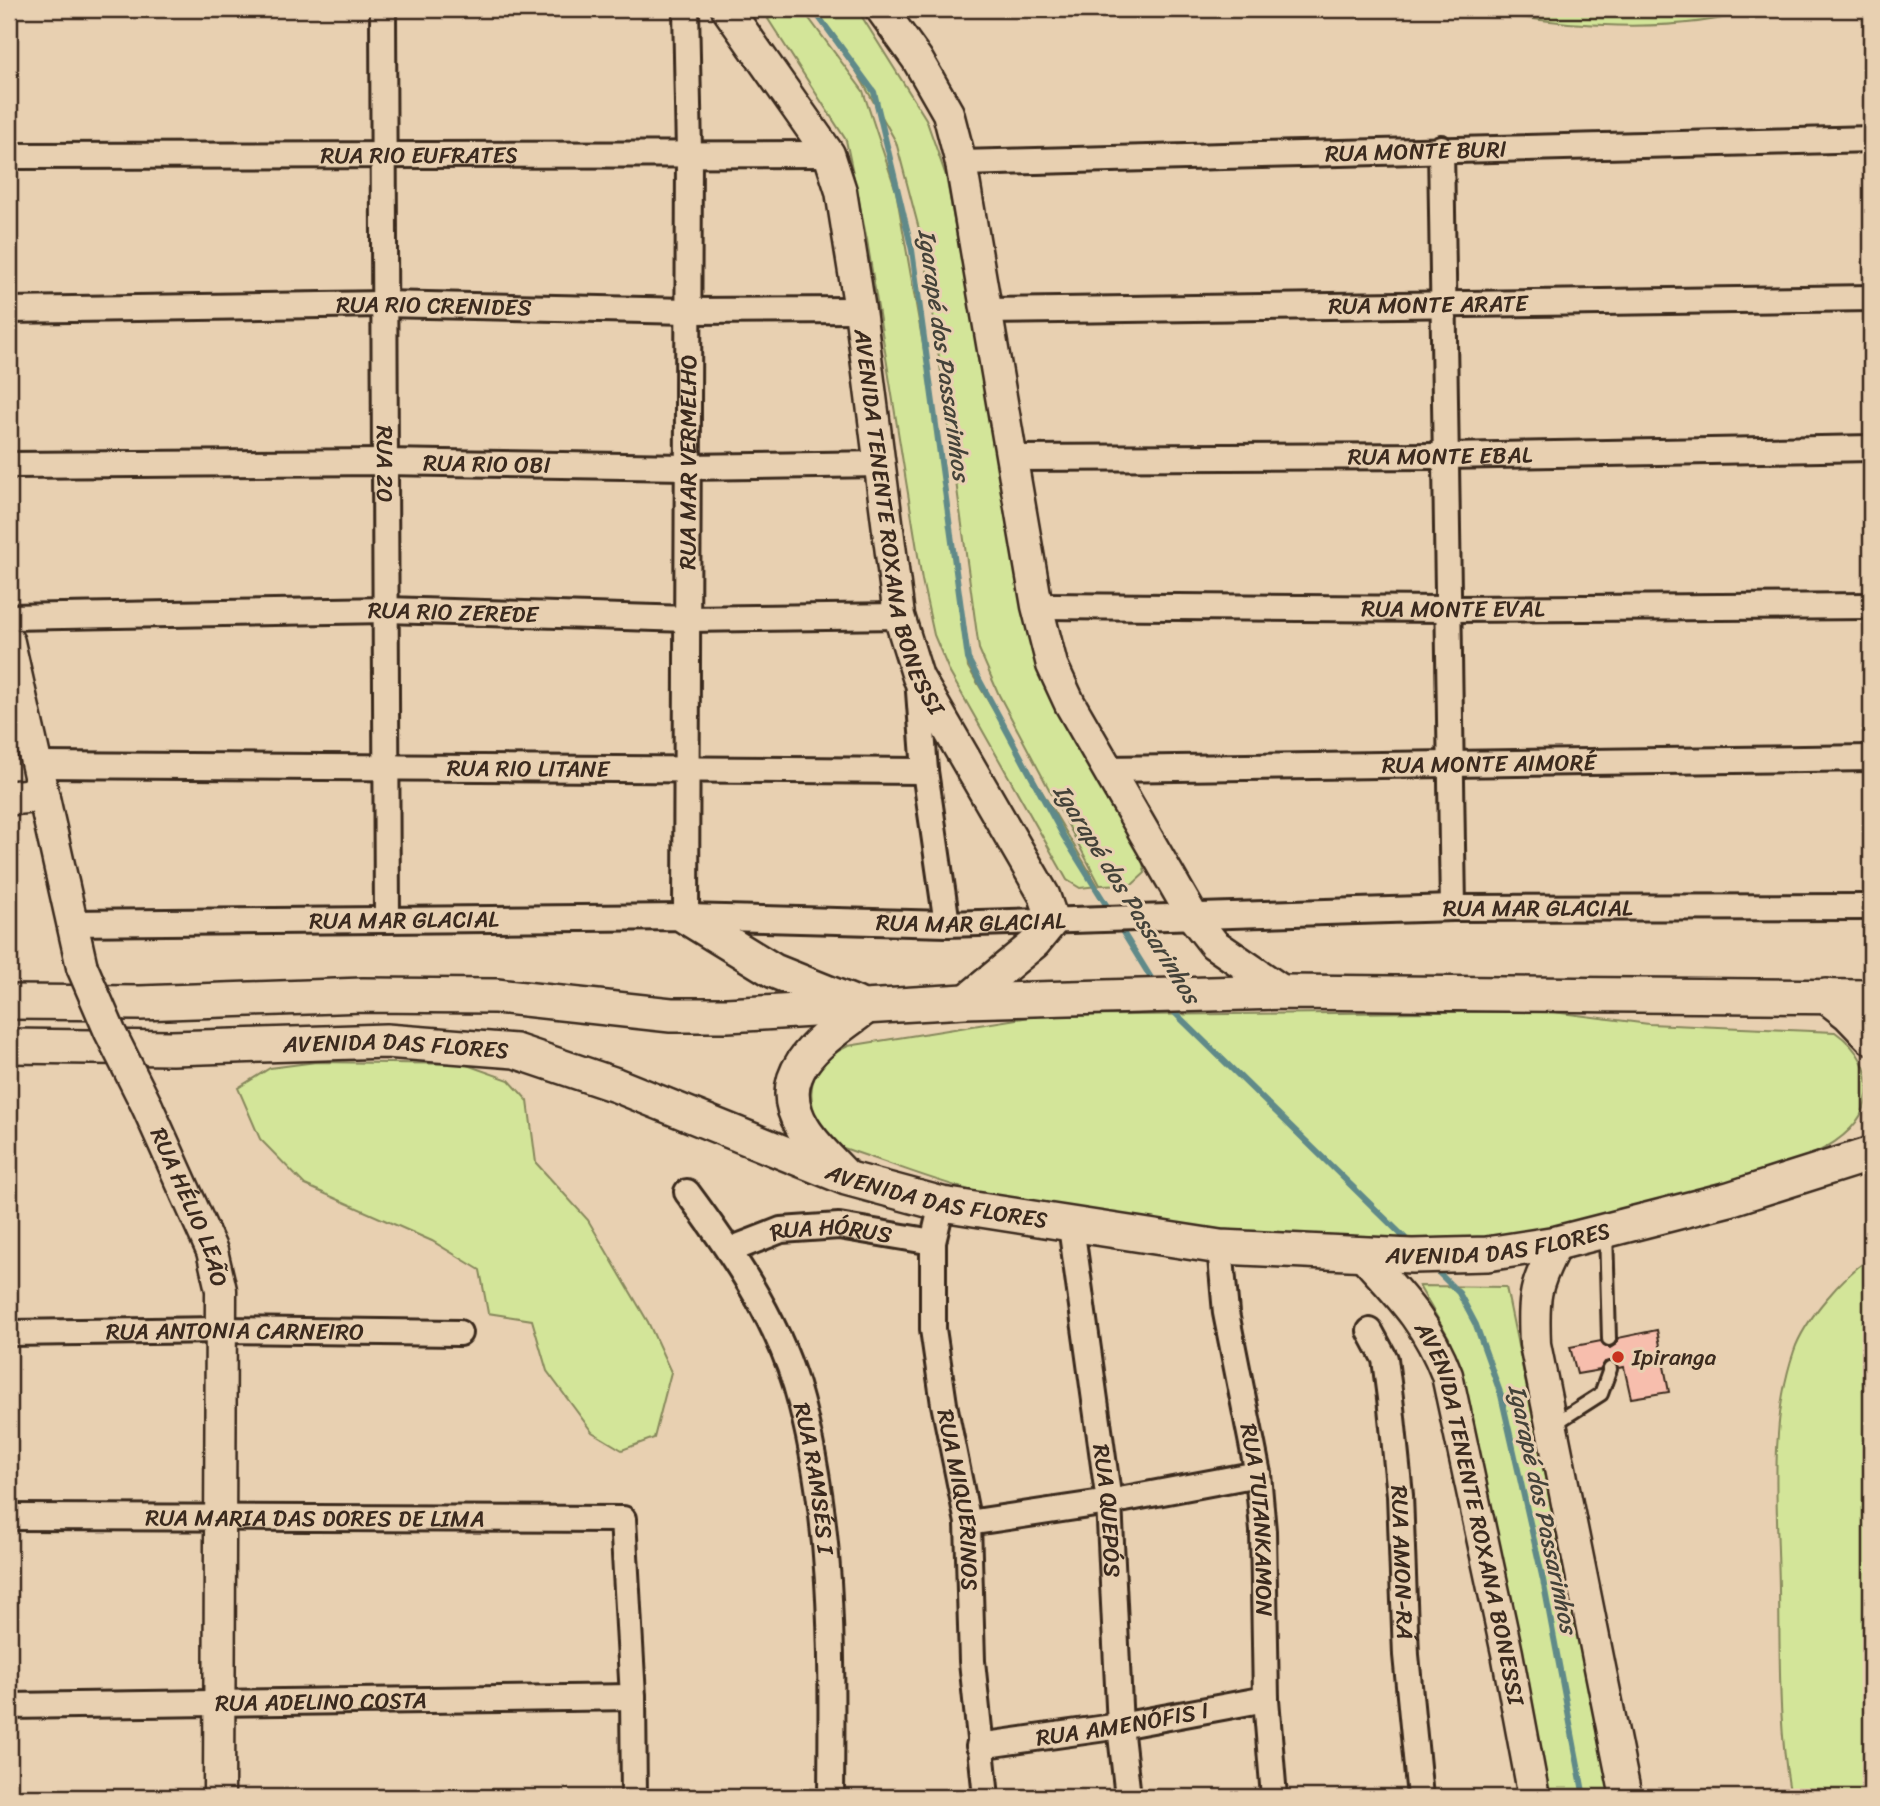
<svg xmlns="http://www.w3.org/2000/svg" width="1880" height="1806" font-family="Sriracha,sans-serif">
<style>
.green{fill:#d3e599;stroke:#87885c;stroke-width:2}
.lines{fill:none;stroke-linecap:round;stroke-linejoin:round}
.stream{stroke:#608a89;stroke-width:6}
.building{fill:#f7bead;stroke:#3b2a1e;stroke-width:2}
.service-casing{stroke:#3b2a1e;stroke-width:18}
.minor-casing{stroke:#3b2a1e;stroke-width:30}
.tertiary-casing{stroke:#3b2a1e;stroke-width:35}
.secondary-casing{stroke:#3b2a1e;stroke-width:38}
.service{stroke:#e8d0b1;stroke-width:12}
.minor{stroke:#e8d0b1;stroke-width:24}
.tertiary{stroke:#e8d0b1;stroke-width:30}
.secondary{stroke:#e8d0b1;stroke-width:33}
.tertiary-bridge-casing{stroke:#3b2a1e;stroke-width:35;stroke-linecap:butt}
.tertiary-bridge{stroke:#e8d0b1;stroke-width:30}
.poi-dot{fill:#c8321e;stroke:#e8d0b1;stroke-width:2.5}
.labels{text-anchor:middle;stroke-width:6;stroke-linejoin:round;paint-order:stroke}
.street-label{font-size:23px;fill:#3b2a1e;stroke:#e8d0b1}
.poi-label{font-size:23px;fill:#3b2a1e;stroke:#e8d0b1;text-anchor:start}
.water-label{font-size:24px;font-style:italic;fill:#444239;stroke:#e8d0b1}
</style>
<rect width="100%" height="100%" fill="#e8d0b1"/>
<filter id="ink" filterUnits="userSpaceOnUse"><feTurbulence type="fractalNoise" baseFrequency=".0143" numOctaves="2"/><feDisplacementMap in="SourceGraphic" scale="14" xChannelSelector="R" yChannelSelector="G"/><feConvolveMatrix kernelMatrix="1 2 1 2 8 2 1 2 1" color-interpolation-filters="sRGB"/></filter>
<g filter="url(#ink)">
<path class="green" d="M781,9H802L863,91L896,191L939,435L968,667L1098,886L1080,888L1067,880L950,673L934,635L922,580L867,240L846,140L768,19Z
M812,9H857L926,119L946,176L1034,654L1141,853L1145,873L1133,884L1100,885L999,695L979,649L924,248L896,142L857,72Z
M1477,9H1758C1678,35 1558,27 1477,9Z
M1545,1011L1649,1024L1835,1032C1858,1048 1873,1072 1866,1101C1856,1149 1775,1170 1733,1182C1695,1194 1656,1209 1616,1218C1451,1255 1273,1240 1107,1214C1069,1208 1030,1205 992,1196C940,1184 888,1162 837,1146C803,1113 799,1068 848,1046L1036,1016Z
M316,1062L464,1064L509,1080L528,1101L536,1163L588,1220L648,1322L671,1372L654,1438L622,1450L592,1432L547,1371L532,1320L488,1313L480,1270L432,1241L305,1185L260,1139L238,1088L270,1068Z
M1871,1258V1797H1791C1778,1729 1780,1659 1779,1589C1778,1510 1768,1427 1794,1351C1804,1321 1844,1274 1871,1258Z
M1419,1286L1506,1287L1611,1797H1546L1466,1390L1449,1338Z"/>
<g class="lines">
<path class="stream" d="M813,9L874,92L912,250L968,659L1064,837L1110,911
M1119,926L1156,986
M1169,1007L1411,1244
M1433,1267L1459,1293L1476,1325L1501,1395L1543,1580L1584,1797"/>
</g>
<path class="building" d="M1657,1330L1669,1392L1631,1398L1624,1367L1619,1368L1612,1361L1605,1362L1600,1370L1577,1374L1570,1347L1601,1341L1610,1348L1616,1344L1618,1338Z"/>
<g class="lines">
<g class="service-casing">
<path id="service" d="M1606,1231L1609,1339
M1551,1426L1601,1394L1610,1369"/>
</g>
<g class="minor-casing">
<g id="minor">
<path id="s1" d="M383,9L387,920"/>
<path d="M1441,148L1453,908"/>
<path id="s2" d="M9,156L829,154"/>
<path id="s3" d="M961,163L1871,139"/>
<path id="s4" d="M9,310L383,304L689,311L860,310"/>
<path id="s5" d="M985,311L1871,298"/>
<path id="s6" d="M1010,458L1448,456L1871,448"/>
<path id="s7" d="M9,465L385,462L686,467L881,464"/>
<path id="s8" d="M1037,606L1449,609L1871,606"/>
<path id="s9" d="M9,617L387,610L689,619L899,616"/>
<path d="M918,678L925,771L947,924"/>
<path id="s10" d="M36,765L925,771"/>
<path id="s11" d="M1107,769L1871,758"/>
<path id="s12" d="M686,917L689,152L686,9"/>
<path id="s13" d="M70,923L686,917L947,924L1453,908L1871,907"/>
<path id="s14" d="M687,1192C730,1250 775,1315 796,1385C835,1518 832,1660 831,1797"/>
<path id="s15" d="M942,1204L933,1242V1329L944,1404L968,1523L972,1661L986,1797"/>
<path id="s16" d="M1071,1226L1109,1502L1120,1726L1128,1797"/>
<path id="s17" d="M1220,1247L1226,1313L1258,1474L1263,1531L1266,1699L1274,1797"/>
<path id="s18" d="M730,1250L781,1230L839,1226L933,1242"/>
<path id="s19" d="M1370,1331L1385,1359L1390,1398L1400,1495L1406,1655L1420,1797"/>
<path id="s20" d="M9,1333L221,1330L459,1333"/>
<path id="s21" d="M9,1517L623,1519L633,1697L634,1797"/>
<path d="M968,1523L1109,1502L1258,1474"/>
<path id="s22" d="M9,1706L633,1697"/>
<path id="s23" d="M979,1746L1120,1726L1266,1699"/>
</g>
</g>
<g class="tertiary-casing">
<g id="tertiary">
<path id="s24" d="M727,9L829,154L841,191L860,310L899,616L918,677L1044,895L1053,921L1035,943L965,1001"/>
<path d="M881,9L917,59L948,113L961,163L1037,606L1052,665L1070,704L1193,917L1214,944L1284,992"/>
<path d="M9,642L82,967"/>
<path id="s25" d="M147,1106L212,1251L221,1290L219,1797"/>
<path d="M1557,1243C1534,1286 1533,1296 1535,1344L1626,1797"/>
<path id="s26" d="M1361,1253C1399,1295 1426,1320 1447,1375L1507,1653L1534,1797"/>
</g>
</g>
<g class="secondary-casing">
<g id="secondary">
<path d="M9,798L42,795"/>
<path d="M686,917L774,971L856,1004"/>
<path d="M1826,996L1849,1014L1871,1037"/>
<path d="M9,1002L140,1003L363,995L496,996L671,1015H727L965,1001L1284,992L1871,997"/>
<path id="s27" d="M9,1046L172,1048L386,1041L515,1051L616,1085L846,1178L942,1204L1220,1247L1412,1256L1487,1254L1557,1243L1729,1199L1871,1154"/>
<path d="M843,1174C830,1160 813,1145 803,1128C768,1071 826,1037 865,1008"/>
</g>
</g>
<use href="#service" class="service"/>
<use href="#minor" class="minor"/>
<use href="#tertiary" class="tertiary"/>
<use href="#secondary" class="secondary"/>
<g class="tertiary-bridge-casing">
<path id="tertiary-bridge" d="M82,967L110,1032L147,1106"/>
</g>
<use href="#tertiary-bridge" class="tertiary-bridge"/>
</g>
</g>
<circle class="poi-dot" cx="1618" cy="1357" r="7"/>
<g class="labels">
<g class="street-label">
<text dy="8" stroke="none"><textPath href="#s3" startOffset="455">RUA MONTE BURI</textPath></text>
<text dy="8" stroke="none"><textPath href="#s2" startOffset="410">RUA RIO EUFRATES</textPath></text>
<text dy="8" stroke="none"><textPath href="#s5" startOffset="443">RUA MONTE ARATE</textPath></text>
<text dy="8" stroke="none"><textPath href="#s4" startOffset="425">RUA RIO CRENIDES</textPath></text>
<text dy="8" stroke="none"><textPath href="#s6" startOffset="430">RUA MONTE EBAL</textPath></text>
<text dy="8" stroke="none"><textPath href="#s12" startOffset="455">RUA MAR VERMELHO</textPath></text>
<text dy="8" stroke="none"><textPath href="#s1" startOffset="455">RUA 20</textPath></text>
<text dy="8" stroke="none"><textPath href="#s7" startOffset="478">RUA RIO OBI</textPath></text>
<text dy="8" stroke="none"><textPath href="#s24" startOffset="553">AVENIDA TENENTE ROXANA BONESSI</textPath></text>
<text dy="8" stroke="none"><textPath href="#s8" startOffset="416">RUA MONTE EVAL</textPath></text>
<text dy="8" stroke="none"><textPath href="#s9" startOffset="444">RUA RIO ZEREDE</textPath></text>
<text dy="8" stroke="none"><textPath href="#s11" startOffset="382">RUA MONTE AIMORÉ</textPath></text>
<text dy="8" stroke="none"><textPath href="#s10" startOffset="492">RUA RIO LITANE</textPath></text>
<text dy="8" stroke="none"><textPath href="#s13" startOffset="1468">RUA MAR GLACIAL</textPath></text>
<text dy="8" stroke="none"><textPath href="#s13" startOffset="334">RUA MAR GLACIAL</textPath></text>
<text dy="8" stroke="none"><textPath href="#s13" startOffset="901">RUA MAR GLACIAL</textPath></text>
<text dy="8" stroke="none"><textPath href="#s27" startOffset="387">AVENIDA DAS FLORES</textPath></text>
<text dy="8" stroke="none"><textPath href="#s27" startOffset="954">AVENIDA DAS FLORES</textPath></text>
<text dy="8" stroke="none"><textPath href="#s25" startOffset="110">RUA HÉLIO LEÃO</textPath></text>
<text dy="8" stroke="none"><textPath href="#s18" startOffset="105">RUA HÓRUS</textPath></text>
<text dy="8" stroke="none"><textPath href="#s27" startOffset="1521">AVENIDA DAS FLORES</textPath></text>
<text dy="8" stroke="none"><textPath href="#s20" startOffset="226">RUA ANTONIA CARNEIRO</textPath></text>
<text dy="8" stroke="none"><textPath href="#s14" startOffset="318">RUA RAMSÉS I</textPath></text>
<text dy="8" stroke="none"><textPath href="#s15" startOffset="299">RUA MIQUERINOS</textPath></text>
<text dy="8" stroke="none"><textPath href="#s16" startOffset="287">RUA QUEPÓS</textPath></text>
<text dy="8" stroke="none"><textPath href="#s26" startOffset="290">AVENIDA TENENTE ROXANA BONESSI</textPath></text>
<text dy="8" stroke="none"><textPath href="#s21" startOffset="306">RUA MARIA DAS DORES DE LIMA</textPath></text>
<text dy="8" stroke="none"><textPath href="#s17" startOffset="276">RUA TUTANKAMON</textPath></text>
<text dy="8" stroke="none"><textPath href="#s19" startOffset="236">RUA AMON-RÁ</textPath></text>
<text dy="8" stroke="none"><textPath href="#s22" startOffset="312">RUA ADELINO COSTA</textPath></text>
<text dy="8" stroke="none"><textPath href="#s23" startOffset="145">RUA AMENÓFIS I</textPath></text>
</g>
<g class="poi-label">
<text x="1632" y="1365">Ipiranga</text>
</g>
<g class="water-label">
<text transform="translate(944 355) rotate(82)" y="8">Igarapé dos Passarinhos</text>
<text transform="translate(1127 894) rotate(58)" y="8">Igarapé dos Passarinhos</text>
<text transform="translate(1543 1509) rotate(78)" y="8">Igarapé dos Passarinhos</text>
</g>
</g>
<rect width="1880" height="1806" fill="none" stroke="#e8d0b1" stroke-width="35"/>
<rect x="18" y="18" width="1845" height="1771" fill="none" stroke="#3b2a1e" stroke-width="2.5" filter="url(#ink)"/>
</svg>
